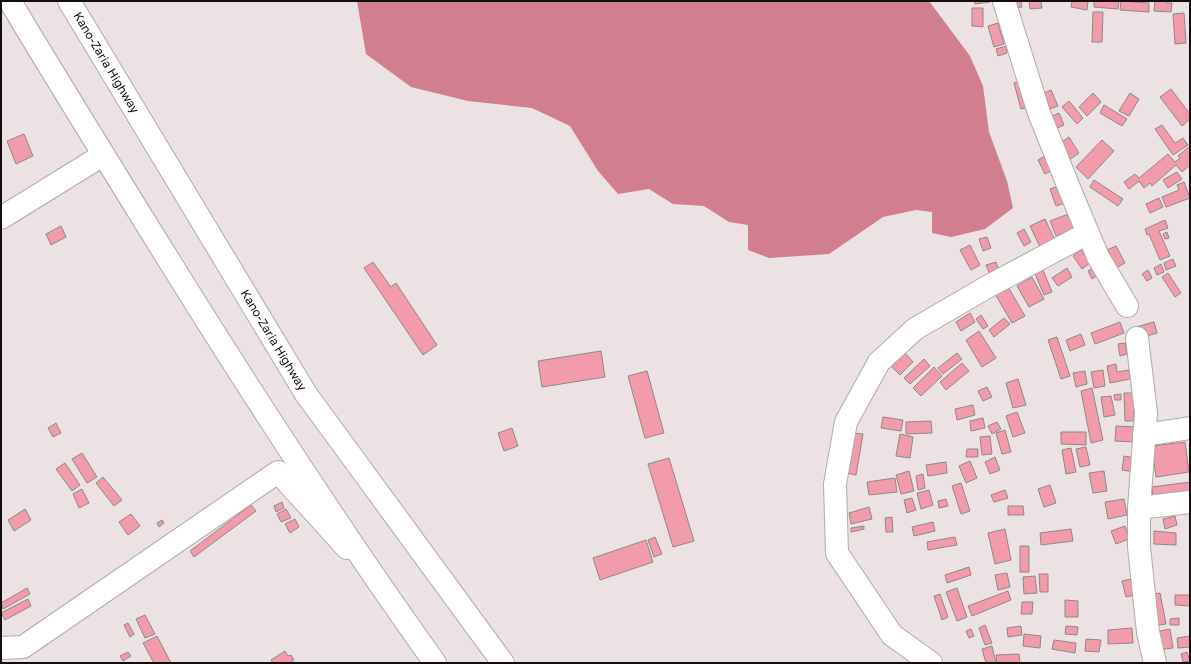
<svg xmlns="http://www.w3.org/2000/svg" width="1191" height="664" font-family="'Golos Text',sans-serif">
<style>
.water{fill:#d17e8e}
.building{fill:#f29cab;stroke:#908788}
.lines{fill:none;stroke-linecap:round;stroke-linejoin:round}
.minor-casing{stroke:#b2a9aa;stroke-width:24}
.highway-casing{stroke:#b2a9aa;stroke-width:24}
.minor{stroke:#fff;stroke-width:22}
.highway{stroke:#fff;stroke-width:22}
.labels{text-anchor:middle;stroke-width:4;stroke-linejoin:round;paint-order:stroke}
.street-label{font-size:12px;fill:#120e0f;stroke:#ece2e3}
</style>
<rect width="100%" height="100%" fill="#ece2e3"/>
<path class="water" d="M357,1H929L970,56L983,86L989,132L1007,181L1013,208L985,229L951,237L932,233V212L916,210L883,217L829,254L769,258L748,250V225L729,222L704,206L673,204L649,189L618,194L598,171L570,126L532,108L468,101L411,87L366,54Z"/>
<path class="building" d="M974,1H990V2L975,4Z
M1012,1H1021L1022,7L1012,8Z
M1029,1H1041L1042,8L1030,9Z
M1072,1H1088L1087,10L1071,7Z
M1094,1H1119L1118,9L1094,7Z
M1121,1L1149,3V12L1120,10Z
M1155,1H1167V3H1172L1171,12L1154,11Z
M972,8H983V27L972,26Z
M1093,12H1103L1102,42H1092Z
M1184,13L1186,43L1175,44L1173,14Z
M998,23L1004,44L994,47L988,26Z
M1006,46L1007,53L998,56L996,49Z
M1022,81L1029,107L1021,109L1014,83Z
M1171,89L1190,114V119L1182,126L1160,97Z
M1051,90L1058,106L1050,109L1044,93Z
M1093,93L1101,102L1087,116L1079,107Z
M1130,93L1139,99L1129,116L1119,111Z
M1069,101L1083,118L1077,124L1062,107Z
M1104,105L1127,119L1122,126L1100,113Z
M1059,113L1064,125L1055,129L1050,117Z
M1162,125L1175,143L1183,138L1188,145L1173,155L1155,129Z
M24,134L33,156L16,164L7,141Z
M1069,137L1079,153L1069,160L1059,144Z
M1102,140L1114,151L1088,179L1076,167Z
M1190,146V165L1182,172L1176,165L1152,186L1150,183L1144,188L1139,181L1129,189L1124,182L1135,174L1139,178L1168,154L1175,162L1180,158L1178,156Z
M1048,154L1055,169L1045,174L1038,160Z
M1177,172L1182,179L1168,188L1163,180Z
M1094,180L1123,199L1118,206L1090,187Z
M1184,182L1190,198L1166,207L1162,197L1179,190L1177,185Z
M1059,186L1065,203L1056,206L1050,189Z
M1159,198L1163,207L1150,213L1146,204Z
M1071,213L1076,228L1056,236L1050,221Z
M1045,219L1055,240L1040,247L1030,226Z
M1165,220L1168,228L1159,231L1170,256L1160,260L1149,234L1147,235L1145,229Z
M61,226L66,237L51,245L46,234Z
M1024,229L1031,242L1024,246L1017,233Z
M1167,232L1169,238L1165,239L1163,234Z
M987,237L991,248L983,251L979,239Z
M970,245L980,265L971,270L960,250Z
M1116,246L1125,263L1116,268L1107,250Z
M1081,250L1090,263L1082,269L1073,256Z
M1173,259L1176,266L1166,270L1164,263Z
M373,262L391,287L396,283L437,345L423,355L364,268Z
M996,262L999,271L990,274L986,265Z
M1161,264L1164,272L1157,275L1154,268Z
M1067,268L1072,277L1058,286L1052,278Z
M1093,268L1098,275L1092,279L1088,271Z
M1043,270L1052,292L1044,295L1035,274Z
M1148,270L1152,278L1147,281L1142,274Z
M1168,273L1181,293L1175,297L1162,277Z
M1032,277L1044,299L1029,307L1017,286Z
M1008,287L1025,316L1012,323L995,294Z
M970,313L975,322L961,331L956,322Z
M981,315L988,326L983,329L976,319Z
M1004,318L1010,324L994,337L989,330Z
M1120,322L1124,333L1095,344L1091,333Z
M1154,322L1157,333L1140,338L1136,327Z
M979,331L996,358L982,367L966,340Z
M1081,334L1085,345L1070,351L1066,340Z
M1057,337L1070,376L1061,379L1048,340Z
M1125,343L1127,354L1120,356L1118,344Z
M601,351L605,377L542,387L538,361Z
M905,353L913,362L900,375L891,366Z
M957,353L962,359L943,374L938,368Z
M924,359L930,366L910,384L904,378Z
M962,363L969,371L946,390L940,382Z
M1116,364L1117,372L1129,370L1130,379L1110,383L1107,366Z
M934,367L942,376L921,396L913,388Z
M1103,370L1105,386L1094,388L1091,372Z
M647,371L664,433L645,438L628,376Z
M1085,371L1087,384L1076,387L1073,373Z
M1018,379L1026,405L1013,408L1006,383Z
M987,387L992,397L983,401L978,391Z
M1092,388L1103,440L1091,443L1081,391Z
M1124,393H1134V421H1125Z
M1121,394V400H1115L1114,395Z
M1111,396L1115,415L1104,417L1101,397Z
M973,405L975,415L957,420L955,409Z
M1017,412L1025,433L1013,437L1006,416Z
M883,417L903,420L901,431L881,428Z
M983,418L985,428L971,431L970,421Z
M931,421L932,433L906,434V422Z
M997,422L1001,429L992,434L988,426Z
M56,423L61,433L53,437L48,428Z
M1116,426L1136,427L1135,442L1115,441Z
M512,428L518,446L504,451L498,433Z
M1005,430L1011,452L1002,454L996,433Z
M1061,432H1086V445L1061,444Z
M853,433L863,434L856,475L846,473Z
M900,434L913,437L910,458L896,456Z
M990,436L992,454L982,455L980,437Z
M1185,442L1189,472L1156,477L1152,446Z
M1086,447L1090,465L1080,467L1076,449Z
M1071,448L1076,472L1066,474L1062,450Z
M967,449H978V457H966Z
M82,453L97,477L87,483L72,459Z
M1124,456L1136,458L1134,472L1122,470Z
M995,457L1000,470L990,474L985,462Z
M669,458L694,541L673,547L648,464Z
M970,461L977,478L966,483L959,466Z
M946,462L947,473L928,476L926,465Z
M65,463L80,485L72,491L56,469Z
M909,471L914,491L901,494L896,475Z
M1104,471L1107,491L1093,493L1089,473Z
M923,474L925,488L918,490L916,476Z
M103,477L122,500L114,506L96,483Z
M895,478L897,492L869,495L867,482Z
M1190,482V495L1153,500L1152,487Z
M961,483L970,511L961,514L952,486Z
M1050,485L1056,503L1044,507L1038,489Z
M82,489L89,503L79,508L73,494Z
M929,490L933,505L921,509L917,493Z
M1005,490L1008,498L994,502L991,495Z
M912,498L916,510L907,513L904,500Z
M946,499L948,506L939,508L938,501Z
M1124,499L1127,515L1108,519L1105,502Z
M282,502L284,508L276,512L274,506Z
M251,505L256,511L194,557L190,551Z
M1008,506H1023L1024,515H1008Z
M869,507L872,519L851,524L849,513Z
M25,509L31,520L14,531L8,520Z
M286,509L291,518L281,522L277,514Z
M131,514L140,526L128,535L119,522Z
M1175,516L1177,525L1165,529L1163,519Z
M892,517L893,532H886L885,518Z
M295,519L299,527L290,533L285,524Z
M162,520L164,523L159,527L157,523Z
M933,522L935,531L914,536L912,527Z
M864,526V529L851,532V528Z
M1125,526L1129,539L1116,544L1111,531Z
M1005,529L1011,560L995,564L988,533Z
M1071,529L1073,541L1041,545L1040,533Z
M1154,531L1176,533V545L1154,544Z
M655,537L662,554L654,557L648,540Z
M955,537L957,545L928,550L927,542Z
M646,540L653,562L600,580L593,558Z
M1020,546H1029V572H1020Z
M969,567L971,575L947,583L945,575Z
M1007,573L1010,587L998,590L995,575Z
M1039,574H1048V592H1040Z
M1035,576L1037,593L1024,594L1023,577Z
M1135,578L1139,594L1126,597L1122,581Z
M27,588L30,594L3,609L1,603Z
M957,588L967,617L957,621L946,592Z
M1008,591L1011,600L972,616L968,606Z
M1160,593L1166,624L1154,626L1148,595Z
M940,594L948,617L942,620L934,596Z
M1175,595H1190V606L1175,605Z
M28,599L31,606L5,620L1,613Z
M1065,600L1078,601V617H1065Z
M1022,602H1033L1032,614H1021Z
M145,615L155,634L145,638L136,619Z
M1179,618V625H1170V619Z
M128,623L134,634L130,637L124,625Z
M985,625L992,643L985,645L979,628Z
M1021,626L1022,635L1008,637L1007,628Z
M1066,626L1078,627L1077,635L1065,634Z
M1132,628L1133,643L1108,644V630Z
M971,629L974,636L969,638L966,631Z
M1170,629L1173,648L1158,650L1155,632Z
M1024,634L1041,636L1040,648L1023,646Z
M157,636L171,663H154L143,643Z
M1190,636V647L1178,648L1177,638Z
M1086,639L1101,640L1099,652L1085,651Z
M1054,640L1076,643L1075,653L1052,649Z
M992,646L996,663H986L982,649Z
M285,651L288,656L291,655L294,660L291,662L292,663H273L271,660Z
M128,652L131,656L123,661L120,656Z
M1187,652L1190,661L1183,662L1181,654Z
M1019,654L1020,663H997L996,655Z"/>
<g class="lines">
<g class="minor-casing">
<path id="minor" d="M1004,1L1039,113L1072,195L1098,257L1127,306
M1,218L103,155
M1137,338L1146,413L1139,508V547L1148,632L1155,663
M1144,435L1190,428
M1139,508L1190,502
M1,648L23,647L278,472L347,548
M931,663L892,635L837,553L835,484L846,422L879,362L915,329L987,287L1088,233"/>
</g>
<g class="highway-casing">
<g id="highway">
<path d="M10,1L29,33C159,246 290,460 435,663"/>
<path id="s1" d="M69,1L306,394L503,663"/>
</g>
</g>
<use href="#minor" class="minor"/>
<use href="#highway" class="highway"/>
</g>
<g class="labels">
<g class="street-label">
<text dy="4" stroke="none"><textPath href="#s1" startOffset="72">Kano-Zaria Highway</textPath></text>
<text dy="4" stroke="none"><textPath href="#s1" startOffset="396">Kano-Zaria Highway</textPath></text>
</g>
</g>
<rect width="1191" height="664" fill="none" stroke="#120e0f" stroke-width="4"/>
</svg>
